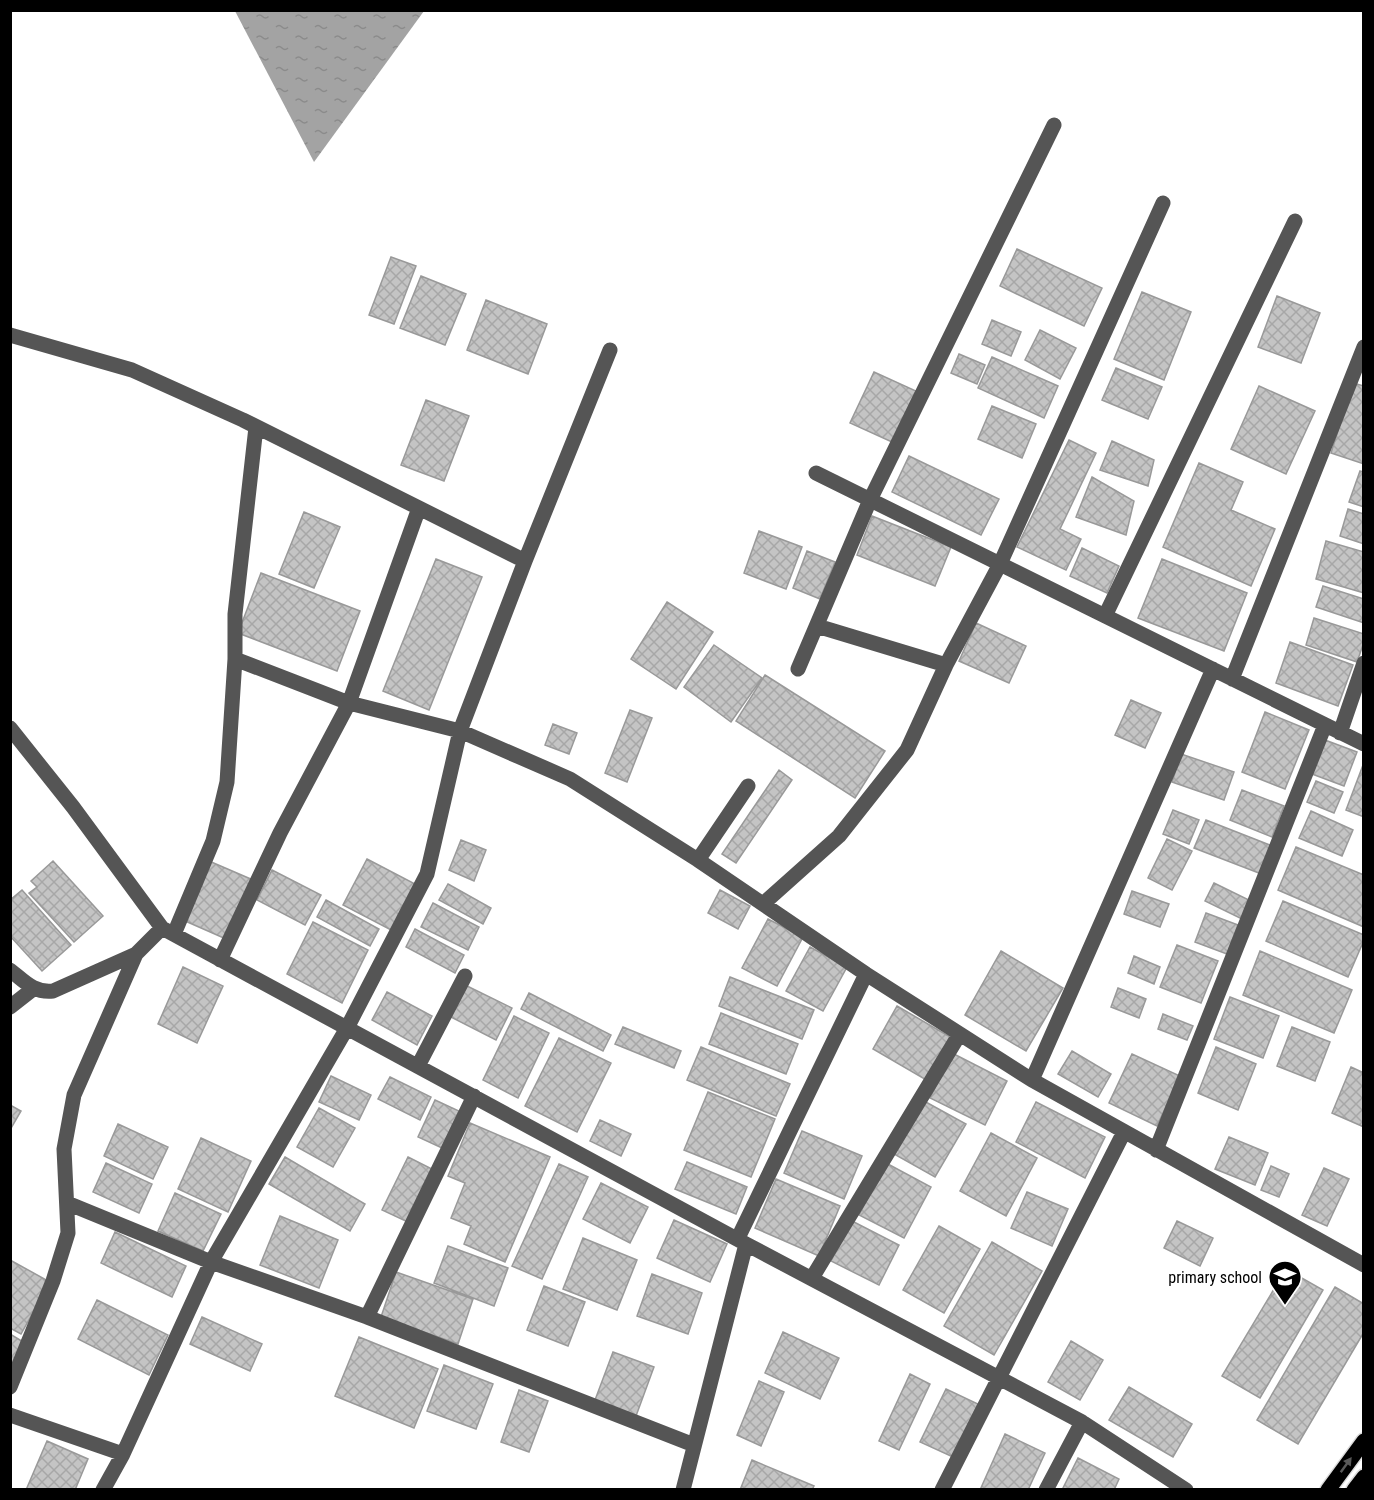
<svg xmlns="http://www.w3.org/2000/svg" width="1374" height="1500" font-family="'Roboto Condensed',sans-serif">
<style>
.water{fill:url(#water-ripples)}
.building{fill:url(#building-cross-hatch);stroke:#999;stroke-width:1.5}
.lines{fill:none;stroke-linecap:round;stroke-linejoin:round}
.major-casing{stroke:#dbdbdb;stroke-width:18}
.minor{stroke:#555;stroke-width:15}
.major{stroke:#000;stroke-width:15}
.oneway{fill:#595959}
.labels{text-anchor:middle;stroke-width:4.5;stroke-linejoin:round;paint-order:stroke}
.poi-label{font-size:16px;fill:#000;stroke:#fff;text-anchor:end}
</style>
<defs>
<pattern id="water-ripples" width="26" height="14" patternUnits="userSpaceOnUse" patternTransform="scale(1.5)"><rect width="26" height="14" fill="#a3a3a3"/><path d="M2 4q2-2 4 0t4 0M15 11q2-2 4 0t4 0" fill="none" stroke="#8b8b8b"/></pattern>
<pattern id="building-cross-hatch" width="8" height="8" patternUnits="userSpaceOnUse" patternTransform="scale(1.5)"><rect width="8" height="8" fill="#c4c4c4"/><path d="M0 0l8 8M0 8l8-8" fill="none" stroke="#a7a7a7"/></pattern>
</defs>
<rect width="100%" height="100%" fill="#fff"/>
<path class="water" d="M235,11H424L314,162Z"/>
<path class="building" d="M1017,249L1102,288L1084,326L1000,286Z
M391,257L416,266L394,324L369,315Z
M421,276L466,294L445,345L400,328Z
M1142,292L1191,312L1164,380L1114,359Z
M1277,296L1320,313L1301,363L1258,347Z
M486,300L547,324L528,374L467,350Z
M992,320L1021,332L1011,356L982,344Z
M1040,330L1076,348L1060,379L1025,360Z
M959,354L985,365L977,384L951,373Z
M992,357L1058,386L1044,418L978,388Z
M1116,368L1162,387L1148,419L1102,400Z
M874,372L916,391L892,442L850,423Z
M1353,383L1364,386V464L1331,453Z
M1259,386L1315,411L1286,474L1231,449Z
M426,400L469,416L444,481L401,465Z
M992,406L1036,424L1022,458L978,439Z
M1069,440L1096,453L1060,529L1081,539L1066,570L1017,547Z
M1112,441L1154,460L1148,486L1100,470Z
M909,456L999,499L981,535L892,492Z
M1199,463L1243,482L1231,510L1275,529L1251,586L1163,547Z
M1360,471L1364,472V507L1349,502Z
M1092,477L1134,501L1126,535L1076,517Z
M1348,509L1364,514V544L1340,536Z
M304,512L340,527L314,588L279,574Z
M872,516L951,547L935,586L857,555Z
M759,531L802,547L786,589L744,573Z
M1326,541L1364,552V593L1316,579Z
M1082,548L1119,566L1107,593L1070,576Z
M807,551L835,562L820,599L793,588Z
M436,559L482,577L429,710L383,691Z
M1162,559L1247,593L1224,651L1138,618Z
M261,573L360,611L337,671L238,633Z
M1323,586L1364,599V623L1316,607Z
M667,602L713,632L676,689L631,659Z
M1314,618L1364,634V642L1357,662L1306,645Z
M976,623L1026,646L1009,683L959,661Z
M1290,642L1353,665L1338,706L1276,683Z
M714,645L762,678L731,722L684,687Z
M765,675L885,751L855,798L736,721Z
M1131,700L1161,713L1145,748L1115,735Z
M630,710L652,718L627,782L605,773Z
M1265,712L1309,730L1285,789L1242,772Z
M553,724L577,733L569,754L545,745Z
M1325,740L1357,752L1344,786L1312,774Z
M1181,754L1234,772L1224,800L1172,782Z
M1363,765H1364V817L1346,810Z
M779,770L792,780L736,863L722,854Z
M1316,781L1343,792L1334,813L1307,802Z
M1242,790L1284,806L1272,837L1230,820Z
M1173,810L1199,820L1189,844L1163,834Z
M1311,811L1353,830L1342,856L1299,838Z
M1206,820L1275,847L1264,875L1194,848Z
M1167,839L1192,851L1172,890L1148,878Z
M461,840L486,850L474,881L449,870Z
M1296,847L1364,875V927L1278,890Z
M367,859L417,885L393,931L343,905Z
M53,861L103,916L74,942L29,893L37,887L31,881Z
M209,861L253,880L226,939L183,920Z
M272,870L321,895L305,925L257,900Z
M1214,883L1251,901L1242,919L1205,901Z
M448,884L491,908L483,924L439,900Z
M22,890L71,945L42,971L10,936V900Z
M720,890L750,906L738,929L708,913Z
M1132,891L1169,904L1160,927L1124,914Z
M326,900L379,929L370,946L317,917Z
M1283,901L1364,935V940L1348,977L1266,941Z
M433,903L479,927L468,950L421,927Z
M1206,913L1238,925L1227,954L1195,942Z
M768,919L803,937L777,986L742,968Z
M313,922L368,950L342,1003L287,974Z
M415,929L464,955L455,973L406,947Z
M1177,945L1218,961L1201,1003L1160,987Z
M810,947L847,967L823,1011L786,991Z
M1001,951L1063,988L1026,1051L965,1015Z
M1260,951L1352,990L1334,1033L1243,995Z
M1134,956L1160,967L1154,984L1128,973Z
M183,967L223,986L197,1043L158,1024Z
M730,977L814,1010L802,1039L719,1006Z
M463,984L512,1008L496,1040L447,1015Z
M1118,988L1146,999L1139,1018L1111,1007Z
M387,992L432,1016L417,1045L372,1020Z
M529,993L611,1035L603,1051L521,1009Z
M1230,997L1279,1016L1263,1058L1214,1039Z
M897,1006L952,1038L928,1081L873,1049Z
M721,1013L798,1044L786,1074L709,1044Z
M1163,1014L1193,1026L1187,1040L1158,1029Z
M514,1016L549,1033L518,1098L483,1080Z
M623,1027L681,1051L674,1068L615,1044Z
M1292,1027L1330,1042L1315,1081L1277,1066Z
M559,1038L611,1063L577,1132L525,1106Z
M701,1047L790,1084L776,1116L687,1080Z
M1216,1047L1256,1064L1238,1110L1198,1093Z
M1072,1051L1111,1074L1098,1097L1058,1074Z
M952,1053L1007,1081L985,1125L930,1098Z
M1132,1054L1180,1076L1157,1126L1109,1103Z
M1351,1067L1364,1073V1127L1332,1113Z
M331,1076L371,1095L359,1120L319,1102Z
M390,1077L431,1097L420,1120L378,1099Z
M708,1092L775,1119L751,1177L684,1150Z
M435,1100L459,1111L442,1148L418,1137Z
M924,1101L966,1124L935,1177L894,1154Z
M1036,1102L1105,1137L1085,1178L1016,1142Z
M10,1105L21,1111L10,1130Z
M319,1108L355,1128L333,1167L297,1147Z
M600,1120L631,1134L621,1156L590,1141Z
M470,1123L550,1157L505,1262L464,1244L471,1226L451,1218L465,1183L448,1176Z
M118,1124L168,1147L153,1179L104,1156Z
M802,1131L862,1156L844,1199L784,1173Z
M991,1133L1037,1158L1006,1216L960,1191Z
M1229,1137L1268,1153L1255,1185L1215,1169Z
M201,1138L251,1161L228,1212L178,1189Z
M285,1157L365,1204L350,1231L269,1184Z
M408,1157L436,1171L410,1223L382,1210Z
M687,1162L747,1187L736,1214L675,1189Z
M106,1163L152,1184L139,1213L93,1192Z
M886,1163L931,1187L904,1238L859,1215Z
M559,1164L588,1177L542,1279L512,1266Z
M1271,1166L1289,1174L1279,1197L1261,1190Z
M1324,1168L1349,1179L1327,1226L1302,1215Z
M776,1179L840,1206L819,1256L755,1228Z
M601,1183L648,1207L630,1243L583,1219Z
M1027,1192L1068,1209L1052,1246L1011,1228Z
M175,1193L221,1214L203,1251L158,1231Z
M280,1216L338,1240L319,1288L260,1265Z
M674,1220L727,1244L710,1282L657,1258Z
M852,1221L899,1245L879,1285L831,1261Z
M1177,1221L1213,1238L1200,1266L1164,1248Z
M939,1226L980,1249L944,1313L903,1290Z
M115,1232L186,1266L172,1297L101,1263Z
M583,1238L637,1260L617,1310L563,1289Z
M992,1242L1042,1271L994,1355L944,1326Z
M448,1246L508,1268L494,1306L434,1283Z
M10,1260L50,1282L21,1334L10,1328Z
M1286,1269L1323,1290L1260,1398L1222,1376Z
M396,1272L473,1299L458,1344L381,1317Z
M652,1274L702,1293L688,1334L637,1316Z
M544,1286L585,1302L568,1346L527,1330Z
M1335,1287L1364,1304V1332L1298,1444L1257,1420Z
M97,1300L168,1335L149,1375L78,1339Z
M202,1317L262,1344L250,1371L190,1344Z
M783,1332L839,1358L820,1399L765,1373Z
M10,1334L25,1343L10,1368Z
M359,1337L438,1369L414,1428L335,1396Z
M1071,1341L1103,1360L1080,1400L1048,1382Z
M613,1352L654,1367L636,1416L595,1400Z
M444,1365L493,1384L476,1429L427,1411Z
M910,1374L930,1384L899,1450L879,1441Z
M759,1381L784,1392L761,1446L737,1435Z
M1129,1387L1192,1424L1173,1457L1109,1420Z
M946,1389L978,1404L953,1457L920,1442Z
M519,1390L548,1401L529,1452L501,1442Z
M1005,1434L1045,1453L1028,1490H980Z
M47,1441L88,1459L75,1490H26Z
M1078,1458L1119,1479L1114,1490H1062Z
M752,1460L814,1486L812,1490H740Z"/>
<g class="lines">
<g class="major-casing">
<path id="major" d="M1328,1490L1364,1441
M1354,1490L1364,1477"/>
</g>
<path class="minor" d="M10,335L132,370L243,420L525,561
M816,473L1364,744
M1105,616L1295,221
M817,626L946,665
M235,659L349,703L419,508
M798,669L870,500L1054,125
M1232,679L1364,347
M10,728L73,807L162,928L746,1244L1082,1422L1186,1490
M1340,733L1364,663
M698,860L748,786
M763,904L839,836L907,750L946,665L1000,564L1163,203
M174,934L213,841L227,782L235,659V614L256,427
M220,960L280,833L349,703L460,731L570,779L698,860L866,974L1032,1080L1364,1265
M10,970C25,982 34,993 53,991L136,954
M10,1007L33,989
M418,1066L465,976
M1032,1080L1213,669
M1156,1150L1325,725
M67,1203L211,1262L367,1317L694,1445
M738,1238L866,974
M812,1278L959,1035
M367,1317L474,1096
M10,1387L53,1281L68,1233L64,1149L74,1095L136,954L162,928
M10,1415L123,1454
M103,1490L123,1454L211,1262L347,1028L427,874L460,731L525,561L610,350
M683,1490L746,1244
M942,1490L1124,1132
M1046,1490L1082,1422"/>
<use href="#major" class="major"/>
</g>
<defs><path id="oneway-solid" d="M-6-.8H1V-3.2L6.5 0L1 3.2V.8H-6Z" transform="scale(1.5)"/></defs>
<use class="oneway" href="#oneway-solid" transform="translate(1346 1465) rotate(-54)"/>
<defs>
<g id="school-pin" transform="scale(1.725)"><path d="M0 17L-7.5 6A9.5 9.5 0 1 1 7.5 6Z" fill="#000" stroke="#fff"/><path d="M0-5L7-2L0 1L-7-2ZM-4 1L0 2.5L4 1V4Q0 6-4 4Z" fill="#fff"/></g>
</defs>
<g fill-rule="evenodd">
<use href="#school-pin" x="1285" y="1277"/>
</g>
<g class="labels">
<g class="poi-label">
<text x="1262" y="1283">primary school</text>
</g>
</g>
<rect width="1374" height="1500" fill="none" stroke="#000000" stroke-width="24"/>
</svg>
